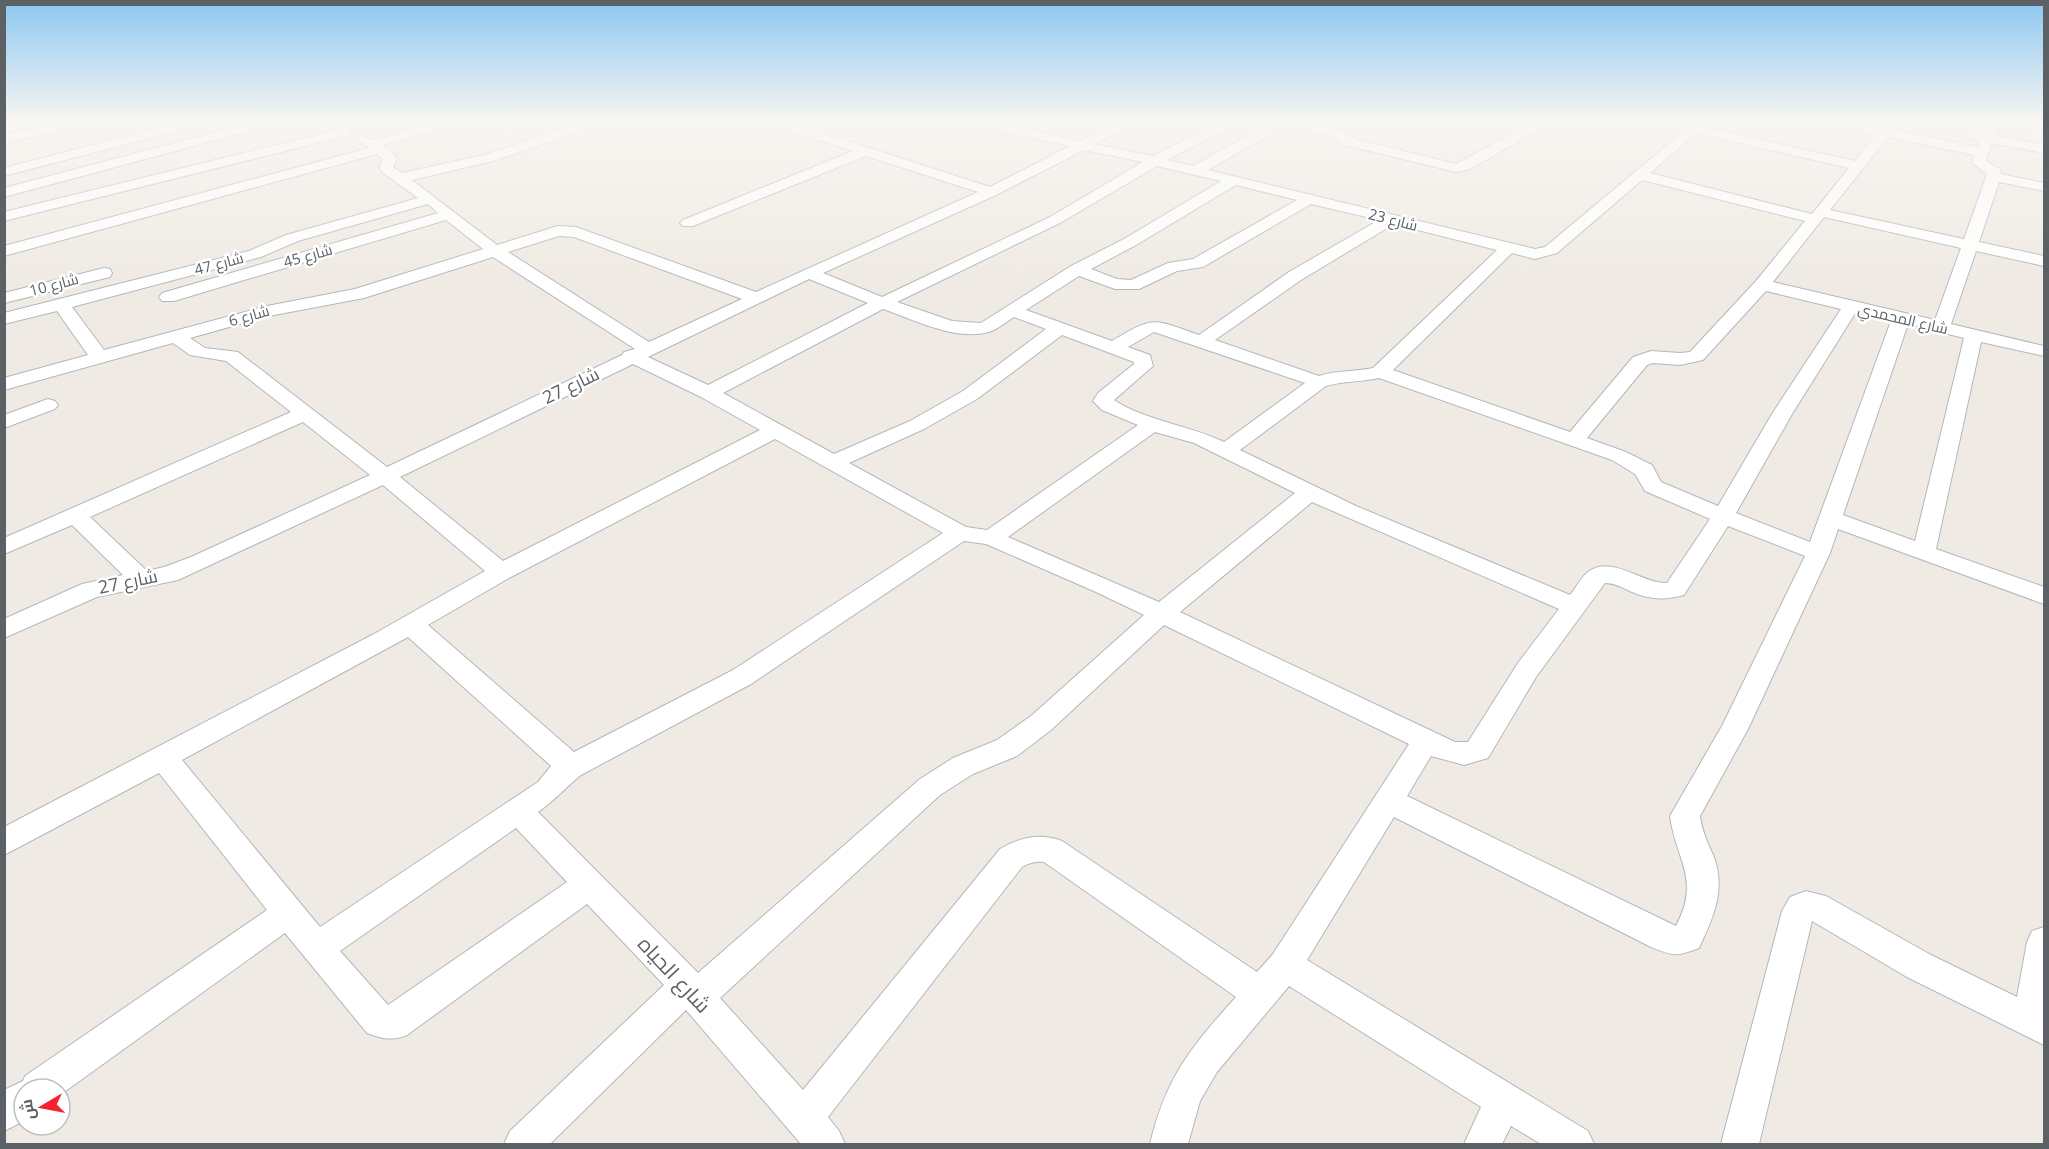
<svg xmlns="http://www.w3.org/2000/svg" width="2049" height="1149" font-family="'Open Sans',Cairo,sans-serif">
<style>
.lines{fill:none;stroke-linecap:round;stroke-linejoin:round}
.street-casing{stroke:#b3b7bb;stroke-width:2}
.street{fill:#fff;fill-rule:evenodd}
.labels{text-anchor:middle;stroke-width:5;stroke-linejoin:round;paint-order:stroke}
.far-street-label{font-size:15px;fill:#5b6165;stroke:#fff}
.street-label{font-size:18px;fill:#5b6165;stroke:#fff}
.near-street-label{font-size:21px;fill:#5b6165;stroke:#fff}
</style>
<rect width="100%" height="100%" fill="#efeae3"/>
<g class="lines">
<g class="street-casing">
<path id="street" d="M67,121H89L88,124L4,143V135Z
M184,121H204L203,124L4,176V168Z
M258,121H277L276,124L4,197V188Z
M439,121H458L457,124L383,145L397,158L393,167L402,173L484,155L586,121H604L603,124L493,161L412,180L497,245L558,226L576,227L756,292L978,192L866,156L693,226H683L680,223L683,220L853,151L769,124L768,121H786L990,187L1070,146L972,125L966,121H988L1081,141L1121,121H1136L1135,124L1095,144L1153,156L1221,121H1236L1235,124L1167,160L1193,166L1274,121H1300L1336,129L1355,139L1456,164L1536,121H1551L1550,124L1470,169L1456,172L1345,145L1326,135L1286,125L1208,170L1535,249L1545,247L1696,121H1709L1704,127L1855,161L1876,134L1826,124L1825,121H1848L1882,128L1888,121H1900L1894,130L1977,147L1979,140L1968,138L1966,135L1968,132L1982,133L1989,121H2001L1994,135L2044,145V153L1991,143L1986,161L2000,169L2001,174L2044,183V191L1999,182L1979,242L2044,256V266L1976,251L1951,324L2044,346V356L1981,342L1936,549L2044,587V604L1838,529L1830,553L1748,729L1700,816C1702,831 1708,844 1714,857C1726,891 1713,918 1699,948C1676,957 1674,956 1651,947L1394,817L1307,960L1588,1131L1594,1144H1541L1511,1126L1502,1144H1464L1481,1107L1289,986L1217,1072L1200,1101L1188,1144H1150C1166,1077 1191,1047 1236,997L1044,862C1035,861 1029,863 1022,867L828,1117L839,1131L845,1144H801L686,1010L550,1144H504L510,1131L664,985L587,904L407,1035C392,1041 382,1039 367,1033L285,933L60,1095V1089H24V1121L4,1131V1090L23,1081L25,1076L267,910L159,773L4,855V827L374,634L485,571L383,485L178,580L97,597L4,638V619L82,584L123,575L72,525L4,554V538L291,412L226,361L190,355L173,343L4,390V378L88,355L57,311L4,324V313L249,251L286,235L418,198L382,172L379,167L383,159L377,154L4,256V246L369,148L356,140L358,137L363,136L374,140ZM1696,133L1849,168L1812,214L1650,173ZM1888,137L1974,155L1972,163L1987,174L1964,239L1830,210ZM1084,150L1143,162L1050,217L882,297L823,273L996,195ZM1157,166L1221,181L1124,239L1071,266L981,323L952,321L897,302L1060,223ZM1642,180L1805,221L1756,281L1690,352L1680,353L1651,351L1633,357L1570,432L1393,370L1512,253L1535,259L1557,253ZM1236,185L1297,200L1193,259L1168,263L1131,280L1117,279L1091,269L1136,245ZM428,204L438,213L162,293L159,297L162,301H174L446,220L483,249L355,289L267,306L104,350L72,307L261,257L298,241ZM1311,204L1379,220L1289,272L1199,335C1153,319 1155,315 1112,341L1026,310L1079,276L1115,289H1139L1177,271L1203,267ZM1824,217L1961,248L1935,320L1773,282ZM1394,224L1497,250L1373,368C1355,372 1337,370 1319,376L1215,340L1301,280ZM559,236L574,237L742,299L649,342L508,252ZM493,257L635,349L624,352L622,355L387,467L238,352L205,348L190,338L269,316L364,298ZM809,279L868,303L708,385L648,357ZM1766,291L1841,309L1772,414L1718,506L1661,482L1652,465L1626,452L1587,438L1647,365L1653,363L1680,365L1703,360ZM883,309C915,320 955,341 989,332C998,329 1006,322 1014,317L1046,329L963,391L910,421L834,454L723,393ZM1856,312L1891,321L1810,542L1736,513L1792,414ZM1908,324L1964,338L1915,541L1843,515ZM1154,332L1305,383L1224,442C1189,425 1146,421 1114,400L1153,366L1150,355L1128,347ZM1062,335L1134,362V364L1098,393L1093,401L1102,410L1138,425L987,530L966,527L849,463L924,429L977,399ZM633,364L701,397L760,430L503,561L400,477ZM1379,378L1612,460L1635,474L1645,491L1710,519L1667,583C1642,584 1612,554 1588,572C1581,577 1576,588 1570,595L1356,506L1240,450L1326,386C1343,381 1361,382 1379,378ZM303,422L370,475L191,557L164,567L147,571L90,517ZM1155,432L1194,443L1295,493L1159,602L1008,537ZM775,439L943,533L733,670L574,752L428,625L509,578ZM1312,502L1559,609L1518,663L1468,742H1455L1180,612ZM1728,526L1805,556L1722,726L1670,816C1676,861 1701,878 1676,926L1407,796L1431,756L1464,765L1488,758L1536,677L1605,583C1615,583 1623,588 1632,592C1651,600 1665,600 1684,595ZM964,541L986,544L1096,592L1144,615L1031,716L997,740L953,758L920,779L698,973L538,812C554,801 566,787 581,775L751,684ZM1164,625L1409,744L1273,954L1257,972L1062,841C1039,833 1021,837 1000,849L803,1090L720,998L940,795L973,774L1017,756L1051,730ZM408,637L551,766L538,782L320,927L182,760ZM516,828L567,882L388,1005L340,951Z
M1939,121H1951L1946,131L1941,132L1934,128Z
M345,128L350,129L352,132L350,135L4,221V212Z
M104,268L110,269L112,273L110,277L4,303V293Z
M48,399L55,401L58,405L55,409L4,428V415Z
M1806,891L1826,896L1931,955L2017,997L2027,942L2032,931L2044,927V1045L1907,977L1812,921L1759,1144H1721L1782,911L1790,897Z"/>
</g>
<use href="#street" class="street"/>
</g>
<linearGradient id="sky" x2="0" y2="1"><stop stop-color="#8cc7f1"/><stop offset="0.43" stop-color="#f8f6f2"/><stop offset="1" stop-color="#f8f6f2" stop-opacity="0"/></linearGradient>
<rect width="2049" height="282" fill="url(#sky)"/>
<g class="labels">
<g class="far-street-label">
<text transform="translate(1393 220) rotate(14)" y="5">شارع 23</text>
<text transform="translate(308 256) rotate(-16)" y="5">شارع 45</text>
<text transform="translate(219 264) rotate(-15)" y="5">شارع 47</text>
<text transform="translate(54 285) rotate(-15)" y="5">شارع 10</text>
<text transform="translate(249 316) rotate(-16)" y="5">شارع 6</text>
<text transform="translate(1903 319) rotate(13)" y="5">شارع المحمدي</text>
</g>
<g class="street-label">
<text transform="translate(571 386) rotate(-26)" y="6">شارع 27</text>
<text transform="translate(128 582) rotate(-12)" y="6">شارع 27</text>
</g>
<g class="near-street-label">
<text transform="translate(674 975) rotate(47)" y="7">شارع الحياه</text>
</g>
</g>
<rect width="2049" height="1149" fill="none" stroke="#5b6165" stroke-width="12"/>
<g transform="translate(42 1107) rotate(260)"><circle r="28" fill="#ffffff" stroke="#bdc0c1" stroke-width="1.5"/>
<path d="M0-4.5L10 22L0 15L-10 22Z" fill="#f52331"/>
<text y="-9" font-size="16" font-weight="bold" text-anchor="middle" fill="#5b6165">ش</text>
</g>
</svg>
